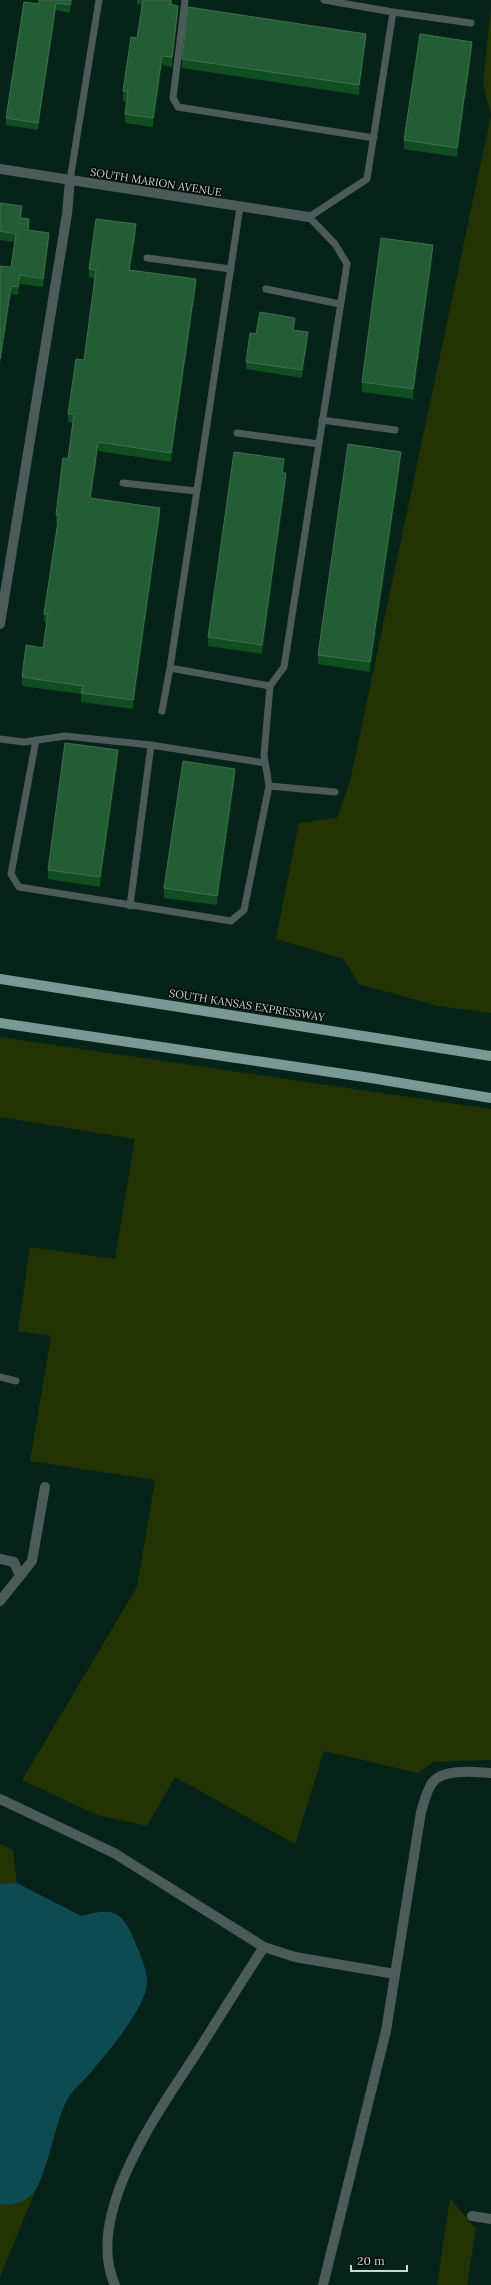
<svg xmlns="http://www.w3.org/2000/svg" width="491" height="2285" font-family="Lora,serif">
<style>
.green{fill:#233303}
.water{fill:#0e4a52}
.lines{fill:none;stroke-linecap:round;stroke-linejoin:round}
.lane{stroke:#4c5a58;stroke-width:7}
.street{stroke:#4c5a58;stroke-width:10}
.primary{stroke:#7a9894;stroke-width:10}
.wall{fill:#104e22}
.shaded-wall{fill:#043717}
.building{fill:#245d35;stroke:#3e714e}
.labels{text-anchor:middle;stroke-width:3;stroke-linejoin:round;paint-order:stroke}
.street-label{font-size:11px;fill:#c9d9d2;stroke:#020906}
</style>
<rect width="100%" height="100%" fill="#062319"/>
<path class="green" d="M491,6V1013L438,1006L359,984L344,959L276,939L299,823L337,818L350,781L491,115L483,84Z
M0,1037L491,1109V1760L434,1762L418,1773L324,1751L295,1844L175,1777L147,1826L97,1815L22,1780L137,1587L155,1480L30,1461L51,1336L18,1331L30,1247L115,1259L135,1139L0,1117Z
M0,1844L13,1850L17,1883L0,1884Z
M36,2189L0,2277V2204C15,2209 25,2198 36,2189Z
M450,2198L476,2229L467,2285H437Z"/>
<path class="water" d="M17,1883L81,1916C106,1910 119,1906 132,1935C138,1949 148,1969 147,1984C145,2009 107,2053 91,2072C83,2081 73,2090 67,2100C54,2125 50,2164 36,2189C30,2200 12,2208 0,2204V1884Z"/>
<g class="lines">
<path class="lane" d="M185,0L173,98L178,107L374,138
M393,12L471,23
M70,180L99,0
M240,207L170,668L270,686L284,667L347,264L335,244L309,217L367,179L393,12L324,0
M147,258L231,269
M266,289L340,304
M322,420L395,430
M237,433L319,444
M123,483L196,491
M162,711L170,668
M0,739L24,742L65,736L151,745L265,763
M36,740L11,874L19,887L231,921L244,910L269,786L264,755L270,686
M269,786L335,792
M130,906L151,745
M0,1377L16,1381"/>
<path class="street" d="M0,169L309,217
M0,624L67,214L70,180
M0,1559L14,1562L20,1576L0,1601
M20,1576L32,1561L45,1487
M0,1799L114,1853L264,1947L295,1957L395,1974
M472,2216L491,2219
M115,2285C83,2215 159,2111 196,2054C219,2018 241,1982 264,1947
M323,2285L386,2031L421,1812C424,1803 426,1792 432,1783C443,1768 475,1772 491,1773"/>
<path class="primary" d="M0,979L491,1056
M0,1023L371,1078L491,1098"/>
</g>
<path class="wall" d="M72,0L70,13L56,10L38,130L6,125V118L39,4Z
M137,0H172V5L178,15L172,67L162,65L153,127L125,123V114L127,102L123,101V91L137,38L142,5L137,4Z
M366,43L359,95L182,68V59Z
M472,51L457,157L404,149V140Z
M0,203L22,214L21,218L29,227V230L49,241L43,287L20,284L18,295L11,294L0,367V266L11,267L15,242L0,240Z
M136,232L130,270L196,288L171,462L98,451L91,498L160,516L133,709L81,702V694L22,686V677L43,648L47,623L44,622V614L58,523H56V515L68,459L73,423L68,422V414L84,360L95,278L89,277V269Z
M433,254L413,399L362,392V382Z
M295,325L294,330L308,339L302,378L246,369V362L256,334Z
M401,461L370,672L318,664V655Z
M284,469L283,473L286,483L262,654L208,646V637Z
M118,760L100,887L48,879V870Z
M235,778L217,905L164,898V888Z"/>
<path class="shaded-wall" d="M71,0H72L70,13V5Z
M56,3V10L38,130V123Z
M178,6V15L172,67V57Z
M366,34V43L359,95V85Z
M472,42V51L457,157V148Z
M162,56V65L153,127V118Z
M22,206V214L20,226V218Z
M136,224V232L129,279V270Z
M49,233V241L43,287V279Z
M433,245V254L413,399V389Z
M20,275V284L18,295V287Z
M196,279V288L171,462V453Z
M11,286V294L0,367V359Z
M295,318V325L293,337V330Z
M308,332V339L302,378V370Z
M98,442V451L90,507V498Z
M401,452V461L370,672V662Z
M284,459V469L282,482V473Z
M286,473V483L262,654V645Z
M160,508V516L133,709V700Z
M118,750V760L100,887V877Z
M235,769V778L217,905V896Z"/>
<path class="building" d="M39,0H71L70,5L56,3L38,123L6,118L24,2L39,4Z
M143,0H171L170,4L178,6L172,57L162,56L153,118L125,114L128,92L123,91L131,37L137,38Z
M188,7L366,34L359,85L182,59Z
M420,34L472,42L457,148L404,140Z
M0,203L22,206L20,218L29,219L28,230L49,233L43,279L20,275L18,287L11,286L0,359V266L11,267L16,234L0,231Z
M96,219L136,224L129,270L196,279L171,453L98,442L90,498L160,508L133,700L81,693L83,686L22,677L26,645L43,648L48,614H44L59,515H56L63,458L68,459L74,414H68L76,359L84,360L96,270L89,269Z
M381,238L433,245L413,389L362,382Z
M260,312L295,318L293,330L308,332L302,370L246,362L250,333L256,334Z
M348,444L401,452L370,662L318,655Z
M234,452L284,459L282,473H286L262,645L208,637Z
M65,743L118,750L100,877L48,870Z
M183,761L235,769L217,896L164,888Z"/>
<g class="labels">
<g class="street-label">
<text transform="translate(156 182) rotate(9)" y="4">SOUTH MARION AVENUE</text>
<text transform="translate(247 1005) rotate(9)" y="4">SOUTH KANSAS EXPRESSWAY</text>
</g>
</g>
<path d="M351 2265v6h56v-6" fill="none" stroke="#c9d9d2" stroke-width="2"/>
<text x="357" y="2265" font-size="12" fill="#c9d9d2" stroke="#020906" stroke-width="3" paint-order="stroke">20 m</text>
</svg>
